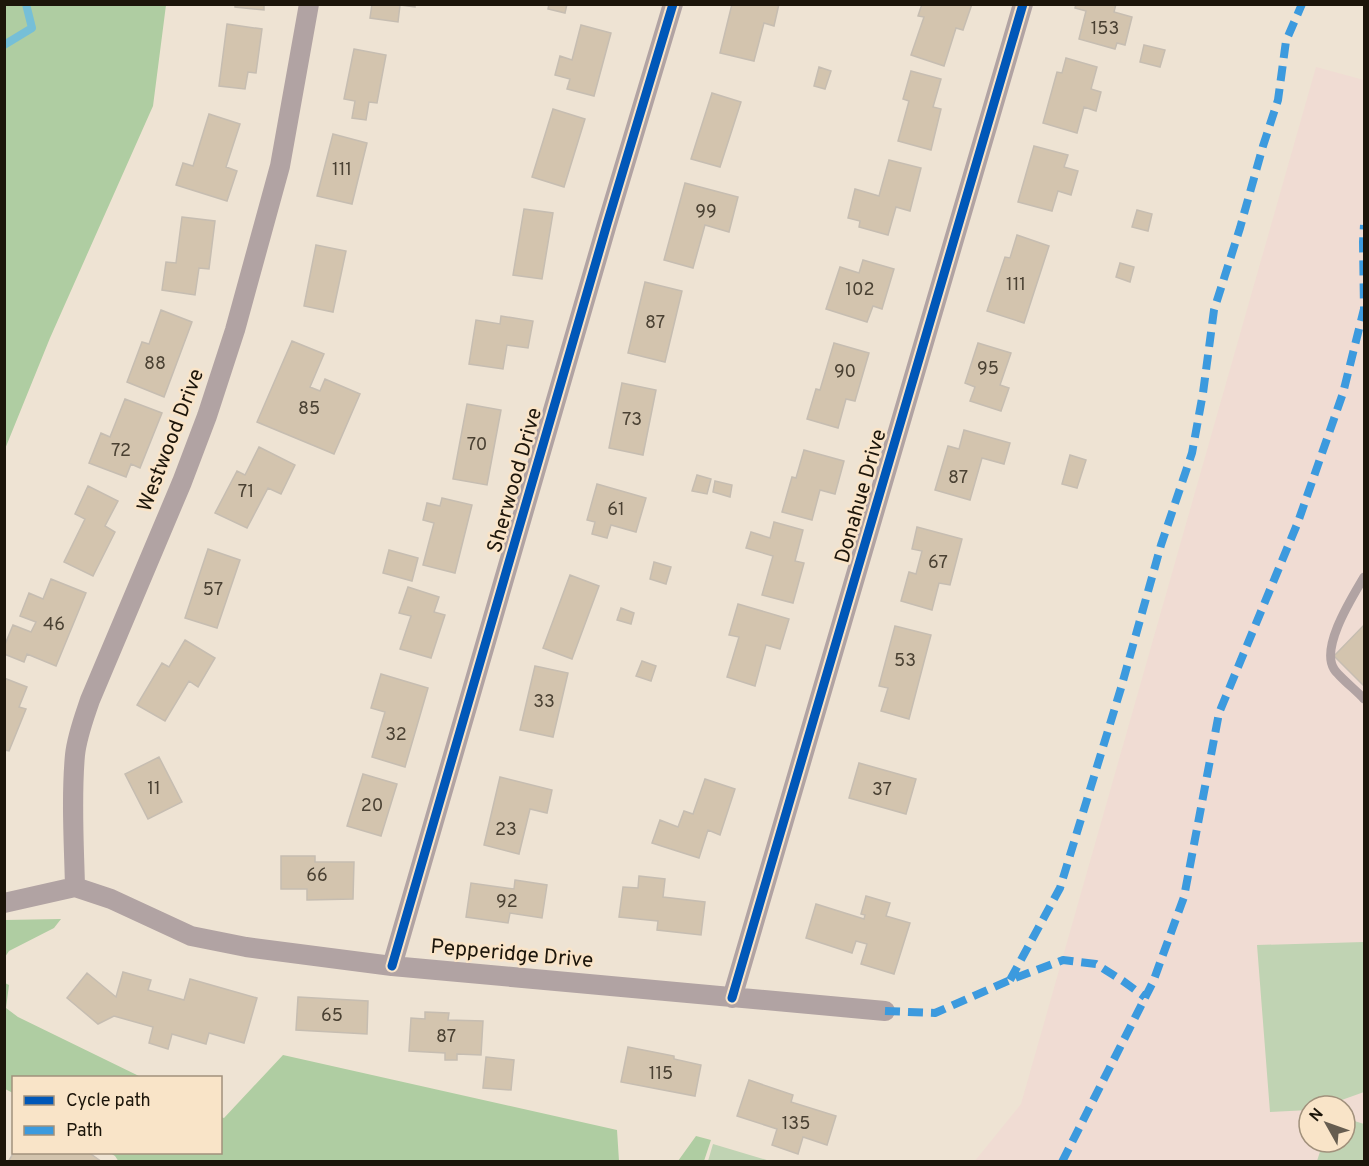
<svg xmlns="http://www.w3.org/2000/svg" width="1369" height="1166" font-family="Overpass,sans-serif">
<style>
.education{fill:#f0dcd3;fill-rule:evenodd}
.green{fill:#c0d3b3}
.forest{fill:#afcda2}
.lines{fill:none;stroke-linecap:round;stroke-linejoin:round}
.stream{stroke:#76bfd7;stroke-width:8}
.building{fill:#d3c4ae;stroke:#c6bdb1;stroke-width:1.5}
.service{stroke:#b1a3a3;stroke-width:9}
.minor{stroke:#b1a3a3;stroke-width:20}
.quiet{stroke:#3c9ade;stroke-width:8;stroke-dasharray:15 8;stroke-linecap:butt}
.cycleway-casing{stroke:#f9e4c8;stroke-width:13}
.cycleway{stroke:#0057b8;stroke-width:9}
.labels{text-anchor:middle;stroke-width:5;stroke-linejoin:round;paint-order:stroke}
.number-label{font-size:18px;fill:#4a4133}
.street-label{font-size:21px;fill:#1c150a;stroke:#f9e4c8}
</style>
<rect width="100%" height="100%" fill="#eee3d3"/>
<path class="education" d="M1316,67L1364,80V1161L974,1162L1021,1104ZM1309,1106H1345V1142H1309Z"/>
<path class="green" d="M1364,942V1092L1325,1106H1309V1110L1270,1112L1257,945Z
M1345,1118L1364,1124V1161H1317L1323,1142H1345Z
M713,1144L770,1161H708Z"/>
<path class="forest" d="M5,4L166,5L153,106L50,338L5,449Z
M61,919L54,928L9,951L5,957V920Z
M5,983L9,985L6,1008L18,1017L141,1077L14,1078L13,1093L5,1089Z
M283,1055L617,1130L619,1161L119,1162L115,1156L110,1153L220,1152L221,1117L224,1118Z
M696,1136L711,1140L704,1161H678Z"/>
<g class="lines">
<path class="stream" d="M4,45L32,28L26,4"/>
</g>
<path class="building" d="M235,4H264V10L235,7Z
M372,4H415V7L400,5L398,22L370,18Z
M549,4H567L565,13L548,9Z
M732,4H779L774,26L764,23L754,61L720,53Z
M922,4H972L963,30L956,28L944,66L911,55L924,17L918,16Z
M1076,4H1116L1114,12L1132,17L1125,45L1117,43L1115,49L1079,39L1086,11L1075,8Z
M227,24L262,29L256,73L248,72L245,89L219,86Z
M581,25L611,33L594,96L567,89L570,79L555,75L560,56L572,60Z
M1144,45L1165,50L1160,67L1140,62Z
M354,49L386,55L377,103L369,102L366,120L352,118L355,101L344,99Z
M1066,58L1097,67L1091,89L1101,92L1096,111L1084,107L1077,133L1043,123L1057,72L1062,73Z
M819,67L831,71L825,89L814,86Z
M911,71L941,79L933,107L941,109L931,150L898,141L909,101L903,99Z
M712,93L741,102L720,167L691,159Z
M553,109L585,119L564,187L532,177Z
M209,114L240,124L226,167L237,171L227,201L176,185L183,163L193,166Z
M333,134L367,143L352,204L317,196Z
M1034,146L1068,155L1064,167L1078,171L1071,195L1058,191L1052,211L1018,202Z
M889,160L921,168L910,211L896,207L888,235L859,227L860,221L848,218L855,189L879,196Z
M685,183L738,197L729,232L705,225L693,268L664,260Z
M524,209L553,213L542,279L513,275Z
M1137,210L1152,214L1148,231L1132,227Z
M182,217L215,221L209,269L199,268L195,295L162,290L166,262L176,263Z
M1017,235L1049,246L1024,323L987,311L1005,257L1010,258Z
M316,245L346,251L333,312L304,306Z
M863,260L894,269L882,309L873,306L867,322L826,309L840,267L859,273Z
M1120,263L1134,267L1130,282L1116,277Z
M645,282L682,291L665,362L628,353Z
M161,310L192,322L164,397L127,382L142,342L149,344Z
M501,316L533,321L528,348L507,345L503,369L469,364L476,320L500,324Z
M292,341L324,354L310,387L320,391L325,379L360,394L334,454L257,422Z
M834,343L869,353L855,401L846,399L838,428L807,419L816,389L820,390Z
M978,343L1011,353L1000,385L1009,388L1001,411L970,401L975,387L965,383Z
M622,383L656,390L643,455L609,448Z
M125,399L162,413L140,468L131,464L126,477L89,463L101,433L110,437Z
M467,404L501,410L487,485L453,479Z
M964,430L1010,443L1004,464L982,458L970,500L935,490L948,446L959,449Z
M259,447L295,465L281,494L268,488L247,528L215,513L237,471L245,475Z
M804,450L844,461L835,494L820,490L812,520L782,512L792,477L796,478Z
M1070,455L1086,460L1077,488L1062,484Z
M697,475L711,479L707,494L692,491Z
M715,481L732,485L730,497L713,492Z
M597,484L646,498L636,532L611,525L607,538L592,534L595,522L587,520Z
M88,486L118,501L105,526L115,532L93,576L64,562L85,519L75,514Z
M442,498L472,505L455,573L423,565L434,523L423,520L427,503L440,506Z
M774,522L803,530L795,561L804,563L793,603L762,595L773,556L746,548L751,532L770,538Z
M917,527L962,539L950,585L939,583L932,610L901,601L909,572L916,574L922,551L912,549Z
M208,549L240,560L217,628L185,618Z
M389,550L418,558L412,581L383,573Z
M654,562L671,567L666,584L650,579Z
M570,575L599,586L572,659L543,648Z
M51,579L86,593L56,666L27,654L24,662L4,654V647L13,625L31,632L36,622L20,616L29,593L43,599Z
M408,587L439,597L434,612L445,615L431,658L400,649L411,616L399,613Z
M738,604L789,619L780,649L766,645L755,686L727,677L739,637L729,635Z
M621,608L634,613L631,624L617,620Z
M1364,625V686L1334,656Z
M895,626L931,635L909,719L881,711L888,688L879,686Z
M185,640L215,658L198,687L189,681L165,721L137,705L162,663L169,667Z
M642,661L656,666L651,681L636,676Z
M535,666L568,673L553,737L520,730Z
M381,674L428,688L405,767L372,757L385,712L371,708Z
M4,678L27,687L19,707L26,709L9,751L4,750Z
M159,757L182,802L148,819L125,774Z
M859,763L916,779L906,814L849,798Z
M363,774L397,784L381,836L347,826Z
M500,777L552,790L547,813L530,809L519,854L484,845Z
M705,779L735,789L720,835L708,830L699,858L652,843L660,820L678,827L684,811L693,814Z
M281,856H315V862H354L353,899L307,900V889H281Z
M639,876L665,879L663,897L705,902L701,935L657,930L658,921L619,917L623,887L638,888Z
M515,880L547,885L542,918L510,913L508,923L466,917L471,883L514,889Z
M866,896L890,903L886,916L910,923L894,974L861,964L867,944L856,941L852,953L806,938L816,904L864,919L865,915L861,914Z
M123,972L151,980L148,990L184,1000L190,979L257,998L244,1043L209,1033L206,1044L172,1034L168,1049L149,1043L153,1027L114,1016L98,1024L67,998L87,973L116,997Z
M298,997L368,1001L367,1034L296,1030Z
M425,1012L449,1013L448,1020L483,1021L481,1055L457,1054V1060H445V1053L409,1051L411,1018L425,1019Z
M628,1047L674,1056V1059L701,1065L695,1096L621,1082Z
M486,1057L514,1060L511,1090L483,1088Z
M749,1080L793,1095L791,1102L836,1116L827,1145L803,1137L798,1154L772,1145L777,1129L737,1116Z
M14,1152H88L102,1162H8Z"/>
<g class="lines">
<path class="service" d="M1364,577C1353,596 1320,647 1334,669C1339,677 1357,691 1364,699"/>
<path class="minor" d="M75,887C74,844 71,798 75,755C77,736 84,718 90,700L182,482L207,416L235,330L280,166L309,4
M4,903L75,887L111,899L191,936L246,947L392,966L885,1011
M392,966L607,224L673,4
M732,998L1023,4"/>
<path class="quiet" d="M1010,980L1060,888L1121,688L1161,545L1192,453L1203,393L1214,310L1240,228L1263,146L1278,100L1286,41L1302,4
M885,1011L935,1013L1010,980L1063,960L1096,964L1123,981L1145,997
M1062,1162L1153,982L1184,897L1219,713L1298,522L1343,393L1364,309L1363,242L1364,225"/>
<g class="cycleway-casing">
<path id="cycleway" d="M392,966L607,224L673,4
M732,998L1023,4"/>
</g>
<use href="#cycleway" class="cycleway"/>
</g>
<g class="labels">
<g class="number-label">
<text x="1105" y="34">153</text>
<text x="342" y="175">111</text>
<text x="706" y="217">99</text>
<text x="1016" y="290">111</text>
<text x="860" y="295">102</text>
<text x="655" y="328">87</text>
<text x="155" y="369">88</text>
<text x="988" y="374">95</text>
<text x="845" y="377">90</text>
<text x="309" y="414">85</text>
<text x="632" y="425">73</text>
<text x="477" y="450">70</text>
<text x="121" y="456">72</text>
<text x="958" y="483">87</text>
<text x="246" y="497">71</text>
<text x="616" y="515">61</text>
<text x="938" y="568">67</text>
<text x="213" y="595">57</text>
<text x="54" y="630">46</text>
<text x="905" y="666">53</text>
<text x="544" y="707">33</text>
<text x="396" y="740">32</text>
<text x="154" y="794">11</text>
<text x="882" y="795">37</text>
<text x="372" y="811">20</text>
<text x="506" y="835">23</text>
<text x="317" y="881">66</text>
<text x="507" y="907">92</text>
<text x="332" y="1021">65</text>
<text x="446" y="1042">87</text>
<text x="661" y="1079">115</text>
<text x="796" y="1129">135</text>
</g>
<g class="street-label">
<text transform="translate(170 440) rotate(-69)" y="7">Westwood Drive</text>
<text transform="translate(514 480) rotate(-74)" y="7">Sherwood Drive</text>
<text transform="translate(860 496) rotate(-74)" y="7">Donahue Drive</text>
<text transform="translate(512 953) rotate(5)" y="7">Pepperidge Drive</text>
</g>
</g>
<rect width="1369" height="1166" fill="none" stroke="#1c150a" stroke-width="12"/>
<rect x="12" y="1076" width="210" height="78" fill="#f9e4c8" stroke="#a1917c" stroke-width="1.5"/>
<rect x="24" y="1096" width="30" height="9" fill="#0057b8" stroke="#a1917c" stroke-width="1.5"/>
<text x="66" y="1106" font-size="18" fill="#1c150a">Cycle path</text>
<rect x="24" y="1126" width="30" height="9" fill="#3c9ade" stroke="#a1917c" stroke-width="1.5"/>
<text x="66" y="1136" font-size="18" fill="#1c150a">Path</text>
<g transform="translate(1327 1124) rotate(310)"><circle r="28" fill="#f9e4c8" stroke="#a1917c" stroke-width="1.5"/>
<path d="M0-4.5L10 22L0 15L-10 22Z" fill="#665d50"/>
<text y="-9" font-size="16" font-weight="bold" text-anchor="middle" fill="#1c150a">N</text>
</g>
</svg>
